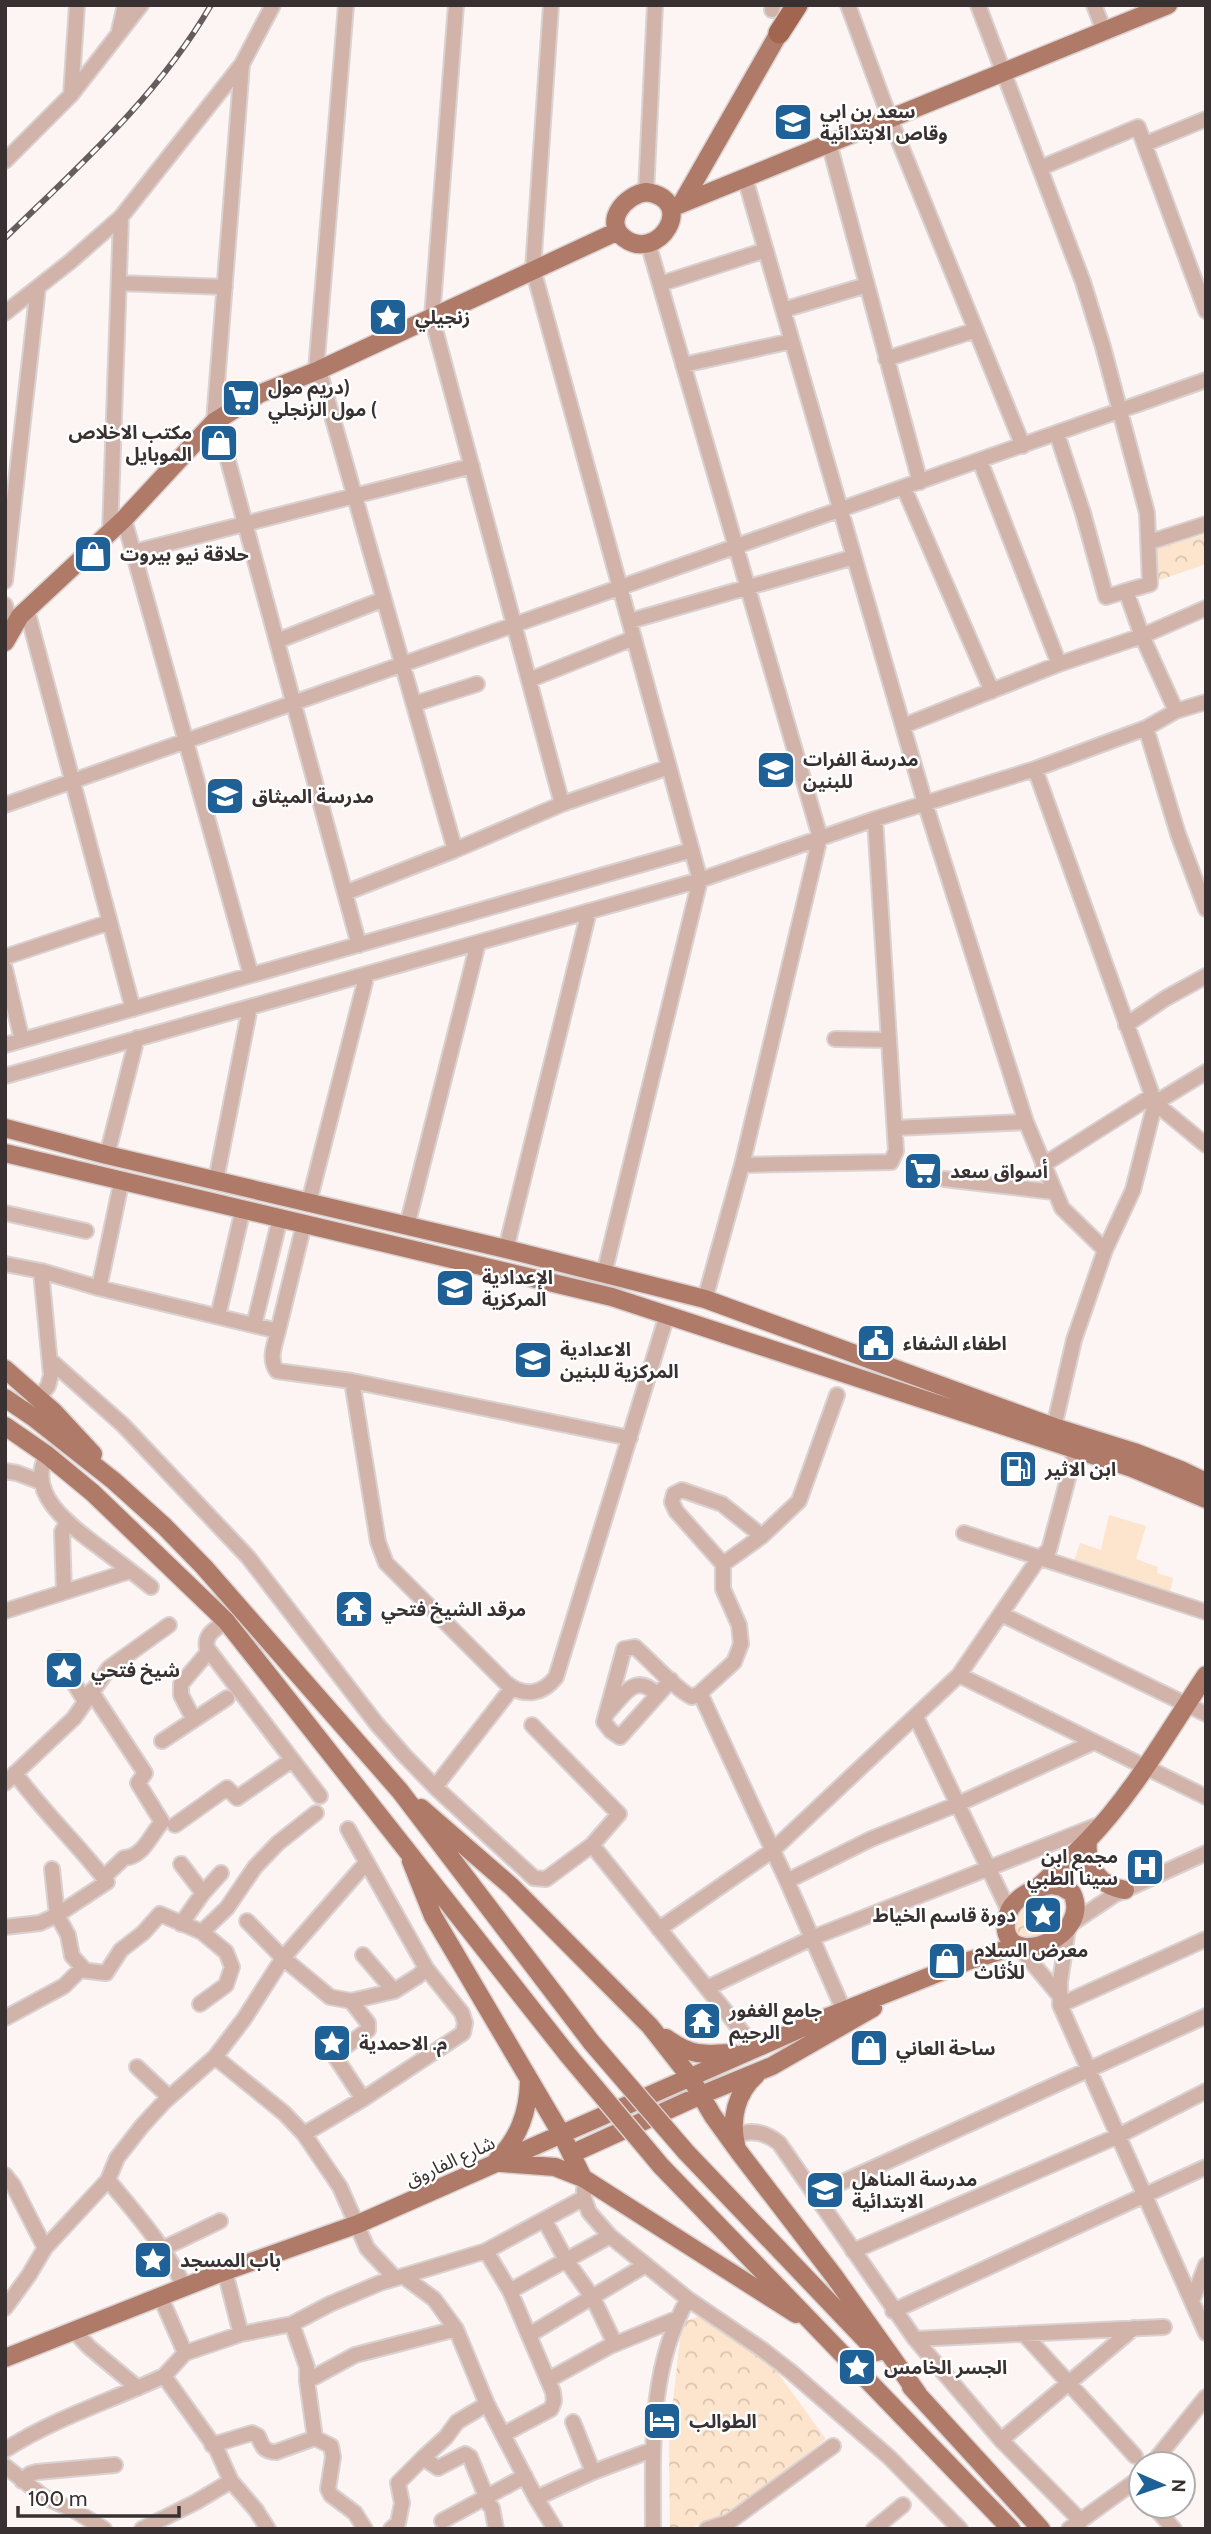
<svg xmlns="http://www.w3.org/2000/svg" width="1211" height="2534" font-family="Cabin,'Noto Sans Arabic',sans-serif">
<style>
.park{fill:url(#park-crowns)}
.garden{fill:#fce4cd}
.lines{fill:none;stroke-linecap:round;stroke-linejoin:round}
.minor-casing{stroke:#dad1d1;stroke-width:18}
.major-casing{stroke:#dad1d1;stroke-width:21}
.highway-casing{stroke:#dad1d1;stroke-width:24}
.minor{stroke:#d1b3a9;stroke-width:14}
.major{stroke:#af7a67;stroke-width:18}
.highway{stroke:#a16550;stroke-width:21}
.rail-casing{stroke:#655c5d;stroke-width:6}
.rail{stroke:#fff;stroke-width:3.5;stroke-dasharray:10;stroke-linecap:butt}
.major-bridge-casing{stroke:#dad1d1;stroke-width:21;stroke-linecap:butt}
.major-bridge{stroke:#af7a67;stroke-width:18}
.labels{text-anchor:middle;stroke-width:5;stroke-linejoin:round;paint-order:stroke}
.poi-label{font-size:19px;font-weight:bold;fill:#393031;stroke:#fff;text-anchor:start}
.street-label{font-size:19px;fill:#393031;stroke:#fff}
</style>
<defs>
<pattern id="park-crowns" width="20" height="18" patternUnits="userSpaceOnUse" patternTransform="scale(1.75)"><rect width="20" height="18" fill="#fce4cd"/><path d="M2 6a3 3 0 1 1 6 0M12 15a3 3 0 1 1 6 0" fill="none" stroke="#d9c4b0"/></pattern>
</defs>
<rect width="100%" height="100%" fill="#fdf4f4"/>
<path class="park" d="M1206,534V564L1157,581L1156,549Z
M1051,1897L1057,1898C1070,1924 1042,1936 1022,1940L1011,1926C1020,1910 1033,1899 1051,1897Z
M701,2316L729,2332L777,2372L826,2439L729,2516L686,2529L670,2527L669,2437L682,2322Z"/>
<path class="garden" d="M1109,1515L1146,1526L1136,1559L1158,1567L1157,1573L1173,1578L1170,1592L1074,1561L1080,1543L1101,1550Z"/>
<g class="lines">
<g class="minor-casing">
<path id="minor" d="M456,5L432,318L562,804
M551,5L533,269L700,880L604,1274
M848,5L890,119L1023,446
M978,5L1083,282L1103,347L1147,513L1150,584L1126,591L1142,636L1176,711
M1094,5L1104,31
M772,10L773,5
M119,31L125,5
M71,95L77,5
M829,143L920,482
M1145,144L1206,119
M5,161L71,95L141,5
M1040,168L1138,127L1206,311
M745,178L925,803L1026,1122L1062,1208L1105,1250
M646,192L655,5
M648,243L820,837L742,1165L705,1299
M119,283L225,287
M660,284L766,250
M783,310L867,285
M5,313L71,261L121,217L242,64L273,5
M886,359L976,330
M683,365L792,341
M319,370L455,850
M316,371L346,5
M217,420L359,945
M214,422L242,64
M1057,434L1083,513L1106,597L1126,591
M980,461L1059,664
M904,488L992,691
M124,519L251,975
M110,532L121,217
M1150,542L1206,524
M134,552L472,466
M5,581L38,287
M5,605L12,629
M27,610L133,1009
M630,621L854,557
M277,641L384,599
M529,680L634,638
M414,704L477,684
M903,726L1059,664L1142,636L1206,608
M1146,728L1178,834L1206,909
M1035,769L1155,1103L1206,1145
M5,805L1206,380
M345,893L455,850L562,804L669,767
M5,957L110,922
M5,969L22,1040
M1126,1025L1166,998L1206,976
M835,1039L887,1040
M5,1045L692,850
M5,1076L700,880L875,819L1035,769L1146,728L1176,711L1206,702
M895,1128L1026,1122
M107,1155L137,1038
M742,1165L891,1162L896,1151L875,819
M1043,1165L1152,1096
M944,1179L1054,1192
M216,1180L250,1007
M309,1202L367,974
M5,1213L86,1231
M407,1226L478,943
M506,1249L589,911
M5,1264L41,1271L99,1288L278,1331L304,1224
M99,1288L122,1179
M218,1316L243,1209
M254,1325L280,1218
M278,1331C275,1344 268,1359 277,1371L352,1381L630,1438
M50,1360L123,1425L248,1557L376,1723L405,1756L435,1787L534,1878L546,1879L592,1845L619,1814L532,1725
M352,1381L378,1542L386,1563L506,1683C524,1698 543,1694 556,1677L667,1315
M837,1395L799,1501L762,1536L723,1564V1589L739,1625L741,1644L734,1662L700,1693L787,1881L844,2011
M32,1407L48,1386L51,1375L41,1271
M1054,1427L1074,1340L1105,1250L1133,1190L1155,1103L1206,1072
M47,1455C24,1495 75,1529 103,1550C119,1562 135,1574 151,1587
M5,1471L17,1473L41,1482
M964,1533L1206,1612
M723,1564L676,1511L672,1502L674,1494L682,1490L722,1504L762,1536
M64,1592L62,1532L67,1522
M5,1611L130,1571
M1001,1614L1206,1714
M226,1621C216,1629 204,1634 207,1648L320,1796
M59,1659L85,1701
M959,1675L1206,1797
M671,1680L620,1737L611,1731L604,1722L624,1649L635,1647C650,1660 676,1690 692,1697L700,1693
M91,1691L145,1773L138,1783L162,1822C150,1836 143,1857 124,1858L104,1877
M608,1712C625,1694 635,1672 658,1695
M916,1717L1009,1911
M194,1720L181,1695V1684L209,1651
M162,1741L227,1698
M5,1783L74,1718L109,1668L169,1625
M435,1787L512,1688
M175,1825L227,1788L237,1798L292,1760
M592,1845L755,2048
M181,1864L203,1893L221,1873
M52,1869L57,1915L68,1935L72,1956L83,1968L80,1970L106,1973L121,1950L143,1933L160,1914L202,1932L227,1908L255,1867L278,1843L316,1813
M787,1881L871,1839L958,1804L1092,1743
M247,1921L283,1958L330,1997L351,2001L394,1991L418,1976L426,1968
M181,1924L203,1893
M1071,1924L1114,1895L1206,1853
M5,1927L40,1923L57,1915L107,1882C78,1844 43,1812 15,1773
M1068,1928L1060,1982V2005L1206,2333
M659,1929L773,1850L959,1675L1039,1558L1049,1550L1075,1452
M1019,1947L1059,1995
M363,1955L394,1991
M707,1988L812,1938L1103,1823
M351,2001L368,2023V2030L334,2055L363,2099
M200,2004L226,1985L232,1967L226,1952L202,1932
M1060,2005L1206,1939
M5,2018L64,1986L80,1970
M215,2057L284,2113L304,2134L340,2187L367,2248L395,2278
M137,2067L169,2097
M304,2134L363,2099L463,2033L465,2023L462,2013L426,1968L348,1829
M734,2137C750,2128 765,2132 779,2143L915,2339L1001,2440L1081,2521
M5,2175L13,2185L45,2248
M108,2180C138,2216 164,2245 185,2288
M584,2189V2198L589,2212L610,2236L688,2299L763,2350L790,2371L889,2457L960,2529
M814,2195L1206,2016
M545,2221L566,2260L593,2298L615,2344
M162,2249L220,2221
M486,2251L510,2291L553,2392L554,2401L551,2409L504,2434
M853,2251L1118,2136L1206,2091
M225,2272L241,2334
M403,2276L434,2299L456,2329L487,2404L536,2498L555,2529
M510,2291L610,2236
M161,2298L185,2353
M1192,2301L1206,2265
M5,2308L29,2275L45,2248L108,2180L117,2158L142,2126L164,2102L215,2057L244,2019L283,1958L366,1863
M893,2311L1206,2167
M292,2324L307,2367V2381L355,2355L456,2329
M74,2331L89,2347L138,2388
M1024,2334L1135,2456
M529,2335L644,2266
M915,2339L1164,2327
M548,2380L608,2347L676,2319
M573,2422L593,2472
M315,2438L331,2446L333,2457L328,2489L331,2495L355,2513L365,2529
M1001,2440L1134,2328
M212,2445L252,2433L258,2436C262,2446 264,2452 276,2452L315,2438L307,2381
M5,2450C54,2418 111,2401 164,2376
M1152,2464L1206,2397
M5,2466L44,2497L74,2510L104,2529
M22,2481L30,2474L37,2472L115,2465
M486,2496L470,2457L465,2454L438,2468L423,2458L446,2437L457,2422L487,2404
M483,2498L492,2508L496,2529
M536,2498L593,2472L652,2450
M1153,2506L1174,2529
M442,2521L525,2476
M142,2529L196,2502L231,2481
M268,2529L256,2510L231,2481L217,2450L164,2376L185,2353L241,2334L292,2324L330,2304L380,2283L486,2251L584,2198
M391,2529L398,2523L402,2503L398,2483L423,2458
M653,2529C653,2452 648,2368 688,2299
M707,2529L729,2522L833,2446
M874,2529L903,2505
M1069,2529L1141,2477"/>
</g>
<g class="major-casing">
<path id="major" d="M646,192C699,200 658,264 624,238C602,221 626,195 646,192Z
M682,203L779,33
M671,208L1168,5
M5,642L20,616L124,519L214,422L259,394L319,370L618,231
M5,1128L107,1155L506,1249L705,1299L1054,1427L1134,1452L1183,1471L1206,1482
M5,1153L612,1297L1132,1468L1206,1499
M5,1369L54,1412L93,1454
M5,1398L33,1417L114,1481L164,1526L204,1567L400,1791L592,2043
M5,1426L47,1455L93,1493L226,1621L568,2055
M421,1808L512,1887L650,2026L690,2077L713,2116L739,2152L834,2276L918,2394
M1088,1841C1085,1866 1099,1886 1125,1890
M411,1861L433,1916L562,2135L583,2178
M1051,1885L1062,1887L1072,1893C1093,1936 1011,1968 1006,1930C1005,1923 1007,1916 1010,1909C1019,1895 1035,1887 1051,1885Z
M1036,1889C1053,1873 1071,1858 1087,1841C1133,1794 1169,1730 1206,1675
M666,2038C691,2056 702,2055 732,2053
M736,2145C730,2119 736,2093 756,2075
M686,2152L877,2352
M571,2154L701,2095L772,2066L873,2008
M497,2160C519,2138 528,2113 529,2082
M502,2163L555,2167L583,2178L796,2314
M661,2166L1011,2529
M5,2358L220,2273L358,2224L820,2020L968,1961L1017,1946
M911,2387L1041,2529"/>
</g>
<g class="highway-casing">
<path id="highway" d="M779,33L797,5"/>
</g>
<use href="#minor" class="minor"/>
<use href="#major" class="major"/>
<use href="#highway" class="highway"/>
<g class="rail-casing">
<path id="rail" d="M5,238C79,166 159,95 211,5"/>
</g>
<use href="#rail" class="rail"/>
<g class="major-bridge-casing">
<path id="major-bridge" d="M592,2043L686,2152
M568,2055L661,2166"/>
</g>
<use href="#major-bridge" class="major-bridge"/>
</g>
<defs>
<g id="school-square" transform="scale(2.0125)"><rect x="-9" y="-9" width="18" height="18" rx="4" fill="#1f6197" stroke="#fff"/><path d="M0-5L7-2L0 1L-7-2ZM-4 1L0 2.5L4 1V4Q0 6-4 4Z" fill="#fff"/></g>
<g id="sight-square" transform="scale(2.0125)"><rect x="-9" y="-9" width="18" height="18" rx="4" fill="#1f6197" stroke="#fff"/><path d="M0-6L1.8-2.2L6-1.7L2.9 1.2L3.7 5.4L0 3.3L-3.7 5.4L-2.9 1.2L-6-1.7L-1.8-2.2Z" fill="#fff"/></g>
<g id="supermarket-square" transform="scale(2.0125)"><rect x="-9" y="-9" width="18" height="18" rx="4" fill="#1f6197" stroke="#fff"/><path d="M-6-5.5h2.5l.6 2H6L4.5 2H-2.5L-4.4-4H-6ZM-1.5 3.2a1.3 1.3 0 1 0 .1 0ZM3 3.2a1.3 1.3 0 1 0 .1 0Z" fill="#fff"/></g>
<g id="shop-square" transform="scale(2.0125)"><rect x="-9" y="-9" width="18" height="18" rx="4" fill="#1f6197" stroke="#fff"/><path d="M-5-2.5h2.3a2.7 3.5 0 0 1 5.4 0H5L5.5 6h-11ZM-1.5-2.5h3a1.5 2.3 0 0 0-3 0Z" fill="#fff"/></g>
<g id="civic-square" transform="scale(2.0125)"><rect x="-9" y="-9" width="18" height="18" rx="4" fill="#1f6197" stroke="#fff"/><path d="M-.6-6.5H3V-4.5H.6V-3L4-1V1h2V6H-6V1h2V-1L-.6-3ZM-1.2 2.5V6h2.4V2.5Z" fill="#fff"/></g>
<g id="fuel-square" transform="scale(2.0125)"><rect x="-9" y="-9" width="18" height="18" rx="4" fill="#1f6197" stroke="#fff"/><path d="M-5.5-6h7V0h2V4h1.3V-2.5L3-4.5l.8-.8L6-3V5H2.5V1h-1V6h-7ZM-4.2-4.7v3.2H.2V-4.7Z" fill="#fff"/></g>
<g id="temple-square" transform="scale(2.0125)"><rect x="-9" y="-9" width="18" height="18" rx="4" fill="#1f6197" stroke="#fff"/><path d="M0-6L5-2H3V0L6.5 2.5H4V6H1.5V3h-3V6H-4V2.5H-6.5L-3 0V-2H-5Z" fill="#fff"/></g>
<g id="hospital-square" transform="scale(2.0125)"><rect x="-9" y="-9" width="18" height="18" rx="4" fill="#1f6197" stroke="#fff"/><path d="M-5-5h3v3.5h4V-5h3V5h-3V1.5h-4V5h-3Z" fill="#fff"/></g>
<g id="hotel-square" transform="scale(2.0125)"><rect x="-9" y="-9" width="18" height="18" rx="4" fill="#1f6197" stroke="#fff"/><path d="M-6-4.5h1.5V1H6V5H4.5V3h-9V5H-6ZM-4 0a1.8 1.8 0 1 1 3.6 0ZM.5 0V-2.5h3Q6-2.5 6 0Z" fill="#fff"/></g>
</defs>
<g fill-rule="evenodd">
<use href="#school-square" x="793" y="122"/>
<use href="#sight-square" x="388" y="317"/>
<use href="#supermarket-square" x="241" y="398"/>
<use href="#shop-square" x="219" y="443"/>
<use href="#shop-square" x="93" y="554"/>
<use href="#school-square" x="776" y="770"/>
<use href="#school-square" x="225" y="796"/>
<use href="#supermarket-square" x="923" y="1171"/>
<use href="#school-square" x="455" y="1288"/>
<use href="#civic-square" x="876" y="1343"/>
<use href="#school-square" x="533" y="1360"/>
<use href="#fuel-square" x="1018" y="1469"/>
<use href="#temple-square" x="354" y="1609"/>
<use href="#sight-square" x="64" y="1670"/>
<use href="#hospital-square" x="1145" y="1867"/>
<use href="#sight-square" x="1043" y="1915"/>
<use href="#shop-square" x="947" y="1961"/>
<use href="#temple-square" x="702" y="2021"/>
<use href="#sight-square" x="332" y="2043"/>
<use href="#shop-square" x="869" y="2048"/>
<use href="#school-square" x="825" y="2190"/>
<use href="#sight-square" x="153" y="2260"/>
<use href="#sight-square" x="857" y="2367"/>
<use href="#hotel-square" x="662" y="2421"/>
</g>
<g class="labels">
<g class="poi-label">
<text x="820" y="118">سعد بن ابي<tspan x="820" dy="22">وقاص الابتدائية</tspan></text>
<text x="415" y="324">زنجيلي</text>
<text x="268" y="394">دريم مول)<tspan x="268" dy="22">مول الزنجلي (</tspan></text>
<text x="192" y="439" text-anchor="end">مكتب الاخلاص<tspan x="192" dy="22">الموبايل</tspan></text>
<text x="120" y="561">حلاقة نيو بيروت</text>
<text x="803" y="766">مدرسة الفرات<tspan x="803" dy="22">للبنين</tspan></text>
<text x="252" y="803">مدرسة الميثاق</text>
<text x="950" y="1178">أسواق سعد</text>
<text x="482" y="1284">الإعدادية<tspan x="482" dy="22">المركزية</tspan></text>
<text x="903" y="1350">اطفاء الشفاء</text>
<text x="560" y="1356">الاعدادية<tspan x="560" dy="22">المركزية للبنين</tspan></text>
<text x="1045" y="1476">ابن الاثير</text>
<text x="381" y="1616">مرقد الشيخ فتحي</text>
<text x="91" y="1677">شيخ فتحي</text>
<text x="1118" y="1863" text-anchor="end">مجمع ابن<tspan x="1118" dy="22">سينا الطبي</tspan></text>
<text x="1016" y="1922" text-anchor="end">دورة قاسم الخياط</text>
<text x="974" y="1957">معرض السلام<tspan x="974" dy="22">للأثاث</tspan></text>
<text x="729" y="2017">جامع الغفور<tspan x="729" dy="22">الرحيم</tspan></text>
<text x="359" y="2050">م. الاحمدية</text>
<text x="896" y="2055">ساحة العاني</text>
<text x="852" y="2186">مدرسة المناهل<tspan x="852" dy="22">الابتدائية</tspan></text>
<text x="180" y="2267">باب المسجد</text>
<text x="884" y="2374">الجسر الخامس</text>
<text x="689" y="2428">الطوالب</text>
</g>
<g class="street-label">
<text transform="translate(450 2161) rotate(-25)" y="7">شارع الفاروق</text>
</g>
</g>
<rect width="1211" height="2534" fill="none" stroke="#393031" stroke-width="14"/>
<g transform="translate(1162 2485) rotate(92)"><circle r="33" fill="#ffffff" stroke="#b0acad" stroke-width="2"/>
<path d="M0-5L12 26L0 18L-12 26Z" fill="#1f6197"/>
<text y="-10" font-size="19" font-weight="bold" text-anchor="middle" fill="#393031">N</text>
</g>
<path d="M18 2506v10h161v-10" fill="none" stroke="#393031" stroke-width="3.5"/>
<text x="28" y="2506" font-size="21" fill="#393031" stroke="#ffffff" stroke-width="5" paint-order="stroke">100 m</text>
</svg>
